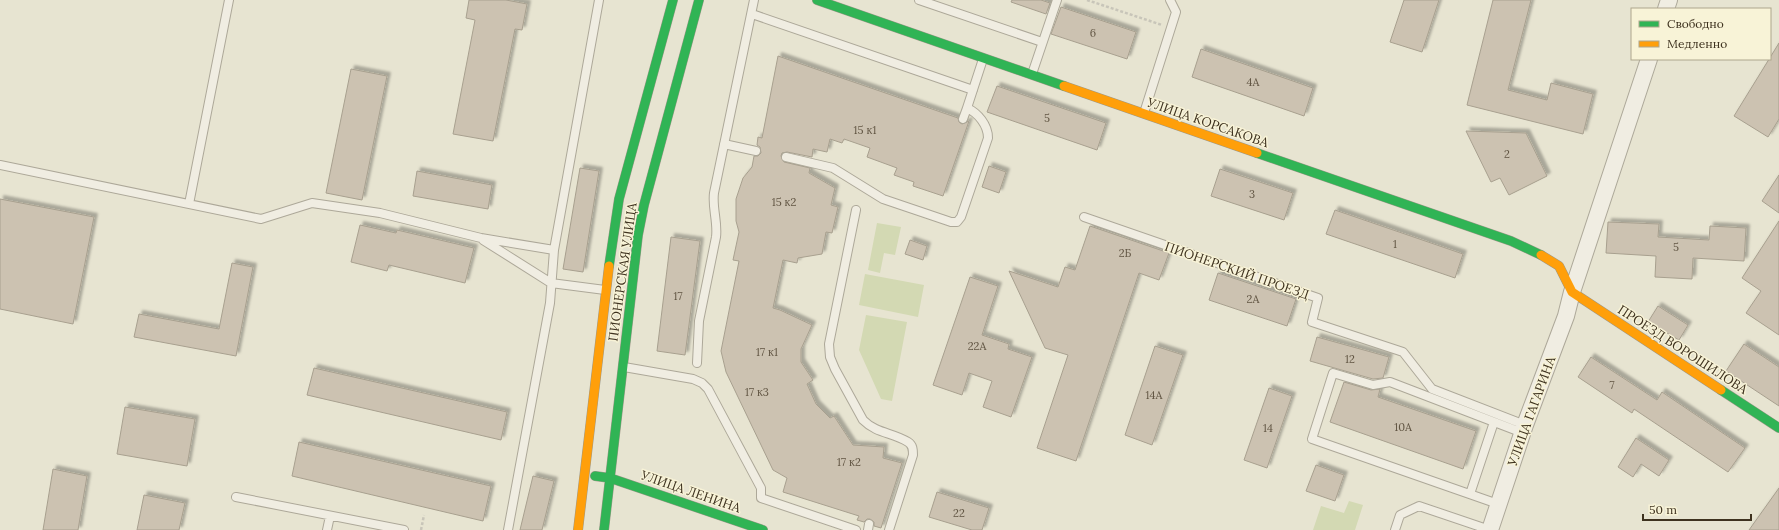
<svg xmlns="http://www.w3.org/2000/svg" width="1779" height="530" font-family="Lora,serif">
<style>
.green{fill:#d3d9b3}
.building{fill:#ccc2b1;stroke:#a8a08f;filter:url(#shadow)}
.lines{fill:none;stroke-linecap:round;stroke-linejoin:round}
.lane-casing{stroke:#ada899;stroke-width:10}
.street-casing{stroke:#ada899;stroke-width:18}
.fast-casing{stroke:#9d9889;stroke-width:10}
.slow-casing{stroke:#9d9889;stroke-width:10}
.path{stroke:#c8c5b9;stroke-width:2.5;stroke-dasharray:3 2;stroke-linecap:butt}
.lane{stroke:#f0ede2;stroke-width:8}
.street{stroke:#f0ede2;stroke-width:16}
.fast{stroke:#30b455;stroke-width:9}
.slow{stroke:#ff9f0a;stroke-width:9}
.labels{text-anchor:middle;stroke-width:3;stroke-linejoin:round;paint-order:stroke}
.number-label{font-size:11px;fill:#625644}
.street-label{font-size:13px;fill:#3e321f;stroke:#f8f3d7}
</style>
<defs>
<filter id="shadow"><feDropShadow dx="3.5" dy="-3.5" stdDeviation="1" flood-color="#0004"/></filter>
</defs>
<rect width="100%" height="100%" fill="#e7e4d1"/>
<path class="green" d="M877,223L901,227L895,255L884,253L880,273L868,270Z
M865,274L924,285L918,317L859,305Z
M866,315L907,322L892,401L881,399L859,350Z
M1349,501L1363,505L1355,530H1313L1321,506L1344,513Z"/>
<path class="building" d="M469,0H506L527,4L522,30L515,29L493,141L453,134L475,20L466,18Z
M1012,0H1041L1050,3L1046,14L1011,2Z
M1404,0H1439L1422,52L1390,42Z
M1493,0H1531L1508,90L1547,100L1551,83L1593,94L1583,134L1467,105Z
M1061,7L1136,32L1127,59L1051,34Z
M1779,43V119L1768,137L1734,116Z
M1201,49L1313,88L1304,116L1192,77Z
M778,56L958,118L959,122L962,124L969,121L943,196L913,186L914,182L894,175L897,168L867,157L870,148L844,139L842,143L830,139L827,152L813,149L812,157L787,152L782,153L781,156L784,162L810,168L809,173L835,188L831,205L838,207L832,233L826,232L822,254L798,258L797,263L783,260L773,308L780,310L812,325L801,349V362L813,380L807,384L816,404L830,418L834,416L853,445L884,447L883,458L902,463L881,528L874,526V522L870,519H867L864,522L857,520L859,516L783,492L787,478L773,470L726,372L721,351L739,261L733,260L739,232L736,221V199L743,178L752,167L754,156H758L761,153L760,147L757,145L758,137L762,138Z
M351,69L387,76L362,200L326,193Z
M997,86L1106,123L1097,150L987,112Z
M1466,131L1526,133L1547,176L1509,195L1500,178L1491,182Z
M989,166L1006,172L999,193L982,187Z
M580,168L599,171L583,272L563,269Z
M1220,169L1293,193L1284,220L1211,196Z
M417,171L492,185L488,209L413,196Z
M1779,175V213L1762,201Z
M0,199L94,217L73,324L0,309Z
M1335,210L1463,254L1455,278L1326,234Z
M1779,221V335L1746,313L1761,291L1742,278Z
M1608,222L1659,224L1658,237L1709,240L1710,226L1746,228L1744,261L1693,258L1692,279L1655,277L1656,256L1606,253Z
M360,225L396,233L397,230L474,248L465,283L389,265L387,271L351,262Z
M1090,226L1169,253L1159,280L1139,273L1076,461L1037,448L1068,355L1045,348L1009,271L1058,287L1065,267L1075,270Z
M671,237L700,241L685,355L657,351Z
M910,240L927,246L923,260L905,254Z
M232,263L253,267L236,356L134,337L139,314L219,329Z
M1218,273L1296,299L1287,326L1209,300Z
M970,277L998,286L982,335L1009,344L1008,349L1032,357L1011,417L983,407L992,381L969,373L962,395L933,385Z
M1658,306L1688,325L1679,340L1648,322Z
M1317,337L1389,357L1383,378L1373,379L1310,361Z
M1744,344L1779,367V406L1726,371Z
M1155,346L1183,355L1152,445L1125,435Z
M1591,357L1657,400L1662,392L1745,448L1728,472L1634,409L1632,413L1578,377Z
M314,368L507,412L501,440L307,395Z
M1344,382L1371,390L1380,389L1378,397L1476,431L1463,469L1330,422Z
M1269,388L1292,396L1267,468L1244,460Z
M125,407L195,419L187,466L117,454Z
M1636,438L1669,460L1659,476L1641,464L1633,477L1618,467Z
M299,442L491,486L483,521L292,476Z
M1316,465L1344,475L1335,501L1306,491Z
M53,469L87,476L78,530H43Z
M533,476L554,481L542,530H520Z
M1779,488V530H1749Z
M937,492L989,508L982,530H972L929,517Z
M144,495L185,503L179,530H137Z"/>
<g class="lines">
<g class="lane-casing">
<path id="lane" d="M919,0L1042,42
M752,14L973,90
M1032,74L1057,0
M1144,113L1176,12L1170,0
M963,119L967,108
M724,144L756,151
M786,157L833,168L883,199L951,222H957L961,217L988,138C988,125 978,113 967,108L983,59
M0,165L261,219L312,203L380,213L481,238L554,250
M189,204L229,0
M856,210L829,344L830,357L835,369L863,420C877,434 892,432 908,442C913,445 913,450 913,455L889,530
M1084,217L1318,298L1312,322L1403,352L1432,389L1525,425
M483,240L551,283L605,290
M697,363L699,321L716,237C718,222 712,208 714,193L754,0
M624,367L693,379L702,383L708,389L761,488V498L856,530
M1470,494L1494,422
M236,497L404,530
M1498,504L1312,439L1333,373L1373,385L1390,382L1523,433
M327,530L330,516
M508,530L550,303L554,250L599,0
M868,530L869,524
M1395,530L1400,515L1419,506L1490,530"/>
</g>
<g class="street-casing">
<path id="street" d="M1666,9L1669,0
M1490,530L1525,425L1566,316L1572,292L1649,59"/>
</g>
<g class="fast-casing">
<path id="fast" d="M817,0L1064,86
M1257,153L1511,241L1541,255
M609,266L619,199L673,0
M1721,390L1779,428
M595,476L610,478L763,530
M604,530L638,235L644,205L699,0"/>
</g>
<g class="slow-casing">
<path id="slow" d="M1064,86L1257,153
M1541,255L1559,266L1572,292L1721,390
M578,530L609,266"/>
</g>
<path class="path" d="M1087,0L1162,25
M421,530L424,515"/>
<use href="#lane" class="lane"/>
<use href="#street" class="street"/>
<use href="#fast" class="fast"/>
<use href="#slow" class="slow"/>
</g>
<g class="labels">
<g class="number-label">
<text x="1093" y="37">6</text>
<text x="1253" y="86">4А</text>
<text x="1047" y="122">5</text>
<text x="865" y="134">15 к1</text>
<text x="1507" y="158">2</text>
<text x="1252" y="198">3</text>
<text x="784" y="206">15 к2</text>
<text x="1395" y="248">1</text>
<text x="1676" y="251">5</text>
<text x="1125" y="257">2Б</text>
<text x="678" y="300">17</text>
<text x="1253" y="303">2А</text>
<text x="977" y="350">22А</text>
<text x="767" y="356">17 к1</text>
<text x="1350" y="363">12</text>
<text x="1612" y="389">7</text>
<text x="757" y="396">17 к3</text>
<text x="1154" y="399">14А</text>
<text x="1403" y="431">10А</text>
<text x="1268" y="432">14</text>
<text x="849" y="466">17 к2</text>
<text x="959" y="517">22</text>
</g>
<g class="street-label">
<text transform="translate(1208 122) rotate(19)" y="5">УЛИЦА КОРСАКОВА</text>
<text transform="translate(1237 270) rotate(19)" y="5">ПИОНЕРСКИЙ ПРОЕЗД</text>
<text transform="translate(622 272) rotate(-82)" y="5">ПИОНЕРСКАЯ УЛИЦА</text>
<text transform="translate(1683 349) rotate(33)" y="5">ПРОЕЗД ВОРОШИЛОВА</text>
<text transform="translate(1531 411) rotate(-70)" y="5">УЛИЦА ГАГАРИНА</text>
<text transform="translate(691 491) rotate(19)" y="5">УЛИЦА ЛЕНИНА</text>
</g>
</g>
<rect x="1631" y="8" width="140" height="52" fill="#f8f3d7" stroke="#aea68d"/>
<rect x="1639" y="21" width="20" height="6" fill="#30b455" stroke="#aea68d"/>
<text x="1667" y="28" font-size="12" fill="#3e321f">Свободно</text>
<rect x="1639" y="41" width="20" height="6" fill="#ff9f0a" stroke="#aea68d"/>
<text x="1667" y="48" font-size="12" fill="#3e321f">Медленно</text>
<path d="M1643 514v6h108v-6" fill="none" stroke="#3e321f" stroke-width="2"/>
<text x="1649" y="514" font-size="12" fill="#3e321f" stroke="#f8f3d7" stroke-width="3" paint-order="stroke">50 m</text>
</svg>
